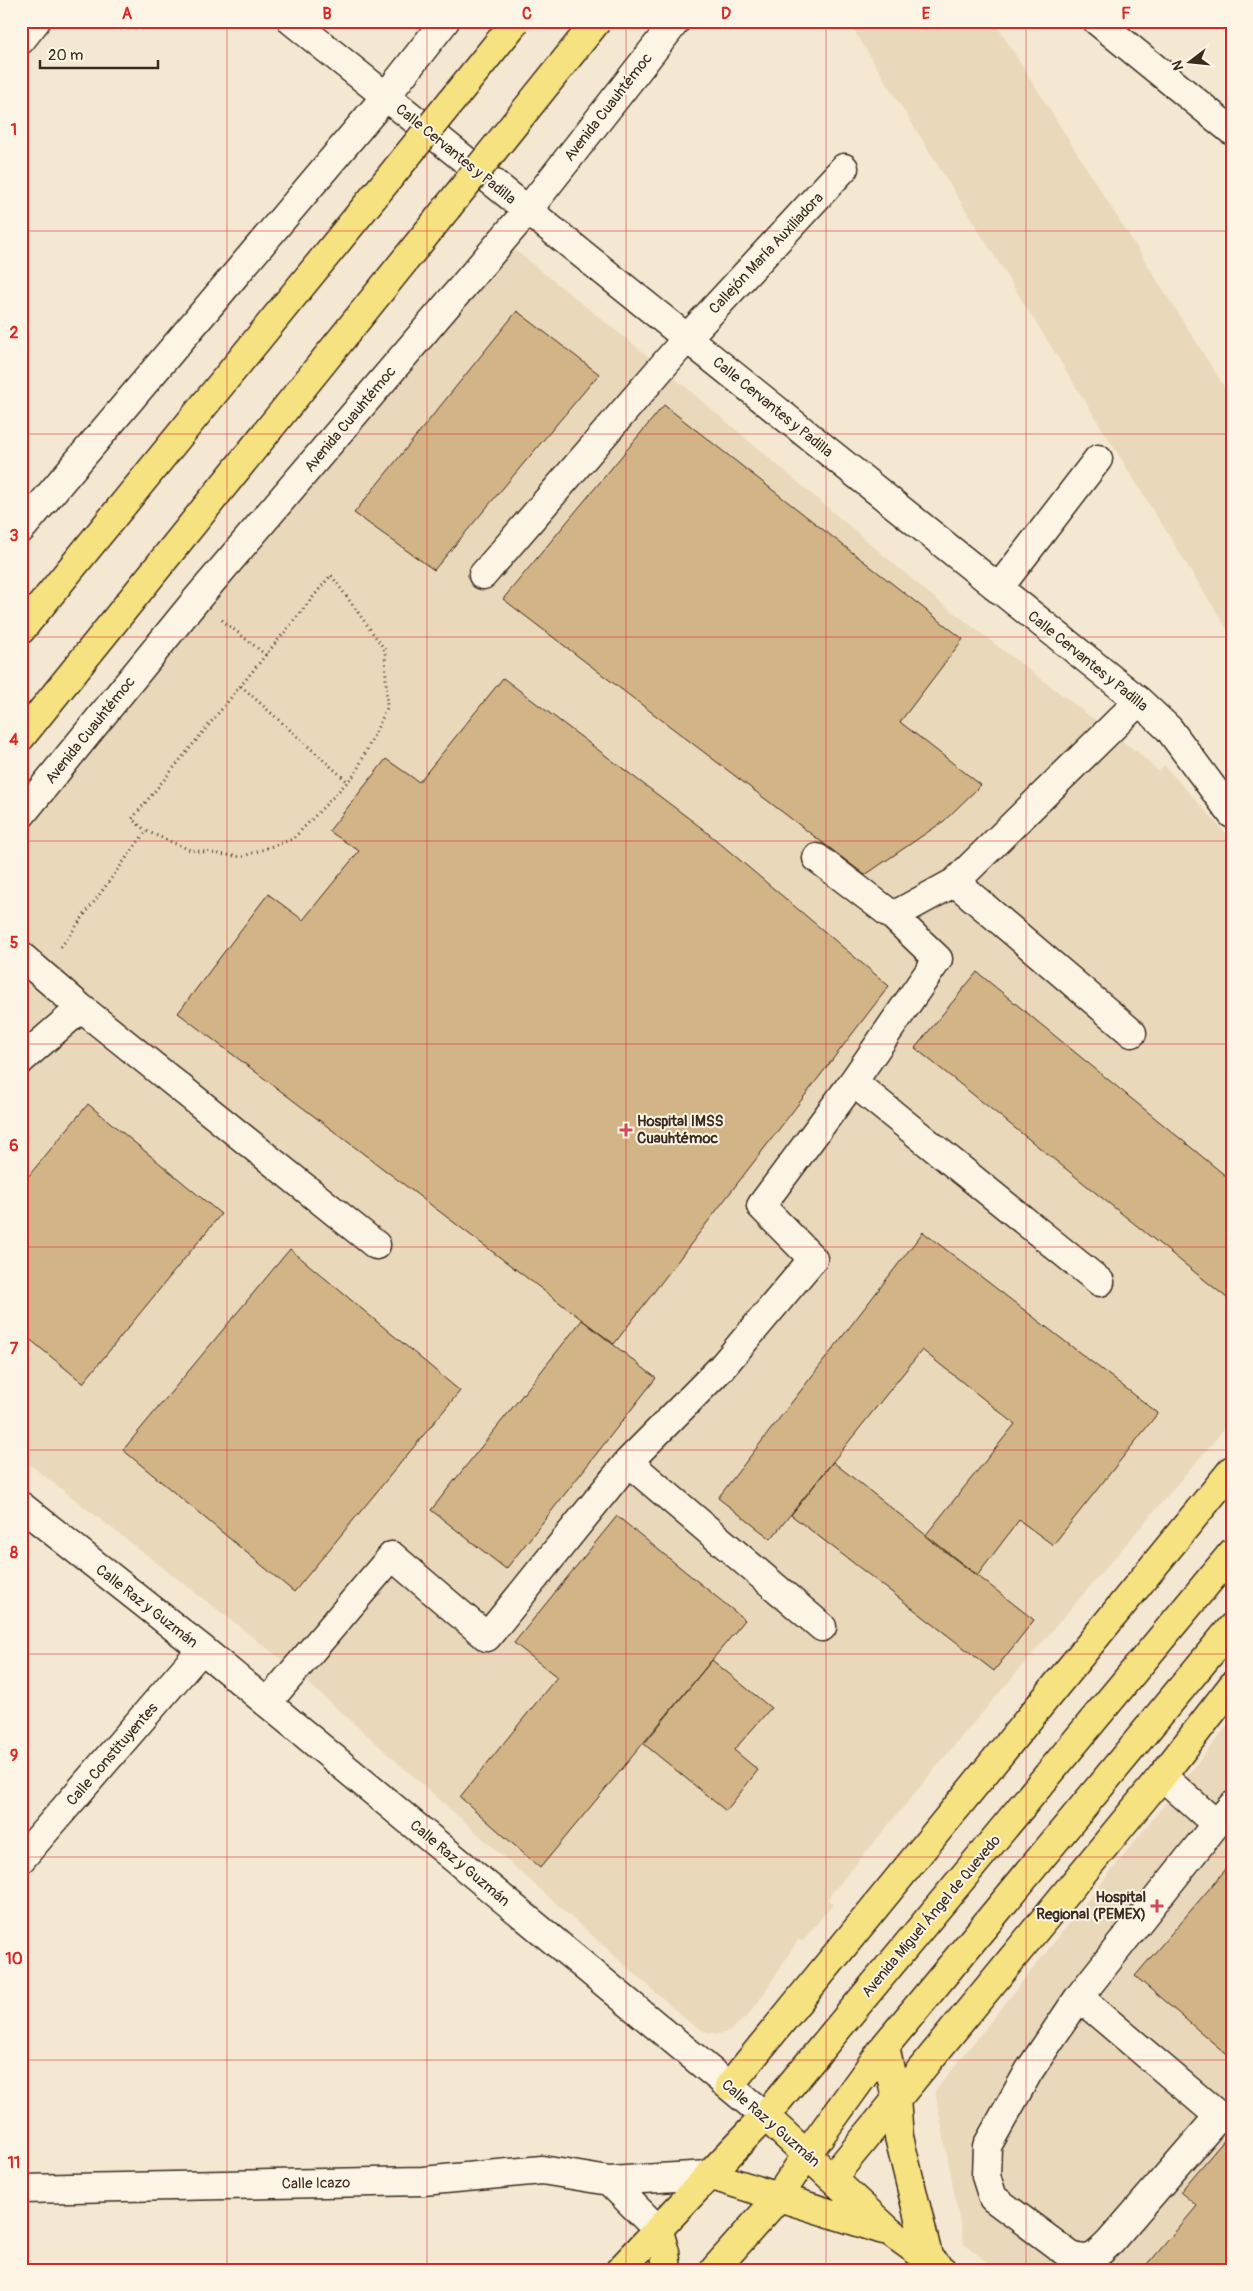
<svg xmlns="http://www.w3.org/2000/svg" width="1253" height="2291" font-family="Pangolin,sans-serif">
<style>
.built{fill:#ead8bb}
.building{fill:#d2b486;stroke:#3b2a1e}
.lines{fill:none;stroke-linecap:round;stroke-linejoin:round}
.minor-casing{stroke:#3b2a1e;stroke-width:31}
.major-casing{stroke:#3b2a1e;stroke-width:31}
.path{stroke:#3b2a1e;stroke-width:3;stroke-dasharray:1 4;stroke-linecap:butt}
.minor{stroke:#fcf5e5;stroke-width:28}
.major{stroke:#f6e281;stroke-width:28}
.major-bridge-casing{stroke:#3b2a1e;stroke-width:31;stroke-linecap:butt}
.major-bridge{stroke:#f6e281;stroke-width:28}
.grid{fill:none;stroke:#d62828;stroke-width:1;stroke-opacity:0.55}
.poi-dot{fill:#d1495b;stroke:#fcf5e5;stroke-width:2}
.labels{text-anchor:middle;stroke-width:4;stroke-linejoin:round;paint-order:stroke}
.street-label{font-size:15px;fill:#3b2a1e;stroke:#fcf5e5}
.poi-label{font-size:15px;font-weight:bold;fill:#3b2a1e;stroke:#fcf5e5;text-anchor:start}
.neatline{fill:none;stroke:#d62828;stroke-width:2}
.grid-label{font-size:16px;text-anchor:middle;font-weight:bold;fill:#d62828}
</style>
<rect width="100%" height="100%" fill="#f4e8d2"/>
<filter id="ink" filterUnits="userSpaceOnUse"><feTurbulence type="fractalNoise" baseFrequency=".02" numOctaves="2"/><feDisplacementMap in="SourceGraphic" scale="10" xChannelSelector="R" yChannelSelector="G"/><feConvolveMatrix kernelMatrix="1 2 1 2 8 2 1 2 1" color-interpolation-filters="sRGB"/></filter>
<g filter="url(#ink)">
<path class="built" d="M848,21H994L1232,399V637Z
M500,238L669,373L932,596L1141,755L1159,772L1164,765L1232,840V1420L958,1741L827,1899L833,1903L803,1941L798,1940L757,2004L746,2017L729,2032L717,2034L704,2031L690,2023L285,1662L21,1458V819Z
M1232,1720V2270H997L964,2244L935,2091Z"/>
<path class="building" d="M517,311L599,374L434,570L354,513Z
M664,405L963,639L900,722L981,785L944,821L865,875L503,599Z
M503,678L703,829L889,986L614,1344L178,1013L268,894L303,920L359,851L329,831L386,759L419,782Z
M977,972L1232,1181V1302L915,1048Z
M88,1104L221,1214L83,1383L21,1332V1185Z
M923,1232L1158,1413L1053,1545L1019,1520L977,1576L925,1536L1015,1424L922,1350L771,1539L718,1498Z
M290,1249L460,1391L294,1592L123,1450Z
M582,1320L656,1378L506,1569L431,1510Z
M833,1462L1034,1620L994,1671L791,1515Z
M617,1516L745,1620L540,1868L460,1797L557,1677L514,1643Z
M712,1660L771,1708L734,1750L758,1770L726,1811L644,1744Z
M1232,1862V2059L1135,1976Z
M1232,2131V2270H1143L1197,2206L1180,2192Z"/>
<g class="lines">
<g class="minor-casing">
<path id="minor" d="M292,21L1139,701L1169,729L1232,814
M1097,21L1232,131
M21,40L36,21
M21,529L386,96L445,21
M483,575L687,338L844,168
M998,589L1098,459
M21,815L196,600L527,211L676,21
M817,858L893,916
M955,882L893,916L938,959L853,1082L1100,1282
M21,956L81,1008L376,1245
M1132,1033L955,882L1139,701
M21,1060L81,1008
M628,1462L822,1627
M21,1506L202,1649L765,2116
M267,1703L392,1556L487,1637L628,1462L722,1367L813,1259L761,1206L853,1082
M1216,1824L1232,1806
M21,1859L202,1649
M1079,1997L1219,2116L1110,2242C1096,2256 1091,2263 1071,2256L993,2198L986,2176L987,2146L1029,2071L1079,1997L1216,1824L1162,1776
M609,2181L709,2175
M21,2189L423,2181L542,2170L609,2181L659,2231"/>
</g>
<g class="major-casing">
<path id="major" d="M21,630L398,167
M21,737L447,208
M885,2046L896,2099L899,2137L929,2260
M729,2086L1232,1470
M765,2116L889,2231L943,2270
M709,2175L883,2230
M832,2178L1162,1776L1232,1686
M659,2231L665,2252L667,2270
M620,2270L765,2116L1232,1553
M714,2270L778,2198L807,2154L885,2046L1232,1627"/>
</g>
<path class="path" d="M222,620L266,655
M241,686L348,782
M61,947L146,831L190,850L241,857L293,839L355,774L387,708L385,650L331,575L132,819L146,831"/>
<use href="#minor" class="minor"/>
<use href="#major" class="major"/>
<g class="major-bridge-casing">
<path id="major-bridge" d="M398,167L516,21
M447,208L597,21"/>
</g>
<use href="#major-bridge" class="major-bridge"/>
</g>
</g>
<path class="grid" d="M227,21V2270M427,21V2270M626,21V2270M826,21V2270M1026,21V2270M21,231H1232M21,434H1232M21,637H1232M21,841H1232M21,1044H1232M21,1247H1232M21,1450H1232M21,1654H1232M21,1857H1232M21,2060H1232"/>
<g class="poi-dot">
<path d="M623.5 1122.5h5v5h5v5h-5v5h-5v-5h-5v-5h5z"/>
<path d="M1154.5 1898.5h5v5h5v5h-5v5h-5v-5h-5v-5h5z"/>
</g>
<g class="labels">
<g class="street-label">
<text transform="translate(608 107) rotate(-52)" y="5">Avenida Cuauhtémoc</text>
<text transform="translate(456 154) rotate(39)" y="5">Calle Cervantes y Padilla</text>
<text transform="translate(766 253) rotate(-47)" y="5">Callejón María Auxiliadora</text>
<text transform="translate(773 407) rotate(39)" y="5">Calle Cervantes y Padilla</text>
<text transform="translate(350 419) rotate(-50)" y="5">Avenida Cuauhtémoc</text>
<text transform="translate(1088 661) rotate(39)" y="5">Calle Cervantes y Padilla</text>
<text transform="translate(90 730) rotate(-51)" y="5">Avenida Cuauhtémoc</text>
<text transform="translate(147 1606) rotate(38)" y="5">Calle Raz y Guzmán</text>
<text transform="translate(112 1754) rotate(-49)" y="5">Calle Constituyentes</text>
<text transform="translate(460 1863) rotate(40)" y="5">Calle Raz y Guzmán</text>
<text transform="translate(931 1916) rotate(-50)" y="5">Avenida Miguel Ángel de Quevedo</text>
<text transform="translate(771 2123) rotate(41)" y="5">Calle Raz y Guzmán</text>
<text transform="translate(316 2183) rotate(-1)" y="5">Calle Icazo</text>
</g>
<g class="poi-label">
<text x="637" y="1126">Hospital IMSS<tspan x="637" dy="17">Cuauhtémoc</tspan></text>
<text x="1146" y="1902" text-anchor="end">Hospital<tspan x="1146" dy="17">Regional (PEMEX)</tspan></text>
</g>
</g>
<rect width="1253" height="2291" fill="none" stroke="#fcf5e5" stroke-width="55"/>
<g transform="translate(1190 62) rotate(254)" stroke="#fcf5e5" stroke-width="4" paint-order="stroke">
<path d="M0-4L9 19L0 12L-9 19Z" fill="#3b2a1e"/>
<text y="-8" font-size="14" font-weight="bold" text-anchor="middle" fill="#3b2a1e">N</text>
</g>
<path d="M40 60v8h118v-8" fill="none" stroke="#3b2a1e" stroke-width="2.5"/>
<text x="48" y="60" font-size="15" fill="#3b2a1e" stroke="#fcf5e5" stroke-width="4" paint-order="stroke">20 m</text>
<rect x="28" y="28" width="1198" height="2236" class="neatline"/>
<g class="grid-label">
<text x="127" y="19">A</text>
<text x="327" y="19">B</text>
<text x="527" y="19">C</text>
<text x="726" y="19">D</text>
<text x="926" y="19">E</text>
<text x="1126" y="19">F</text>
<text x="14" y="135">1</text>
<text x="14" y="338">2</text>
<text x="14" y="541">3</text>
<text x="14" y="745">4</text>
<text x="14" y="948">5</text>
<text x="14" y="1151">6</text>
<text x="14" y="1354">7</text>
<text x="14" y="1558">8</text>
<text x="14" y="1761">9</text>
<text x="14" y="1964">10</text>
<text x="14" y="2168">11</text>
</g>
</svg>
